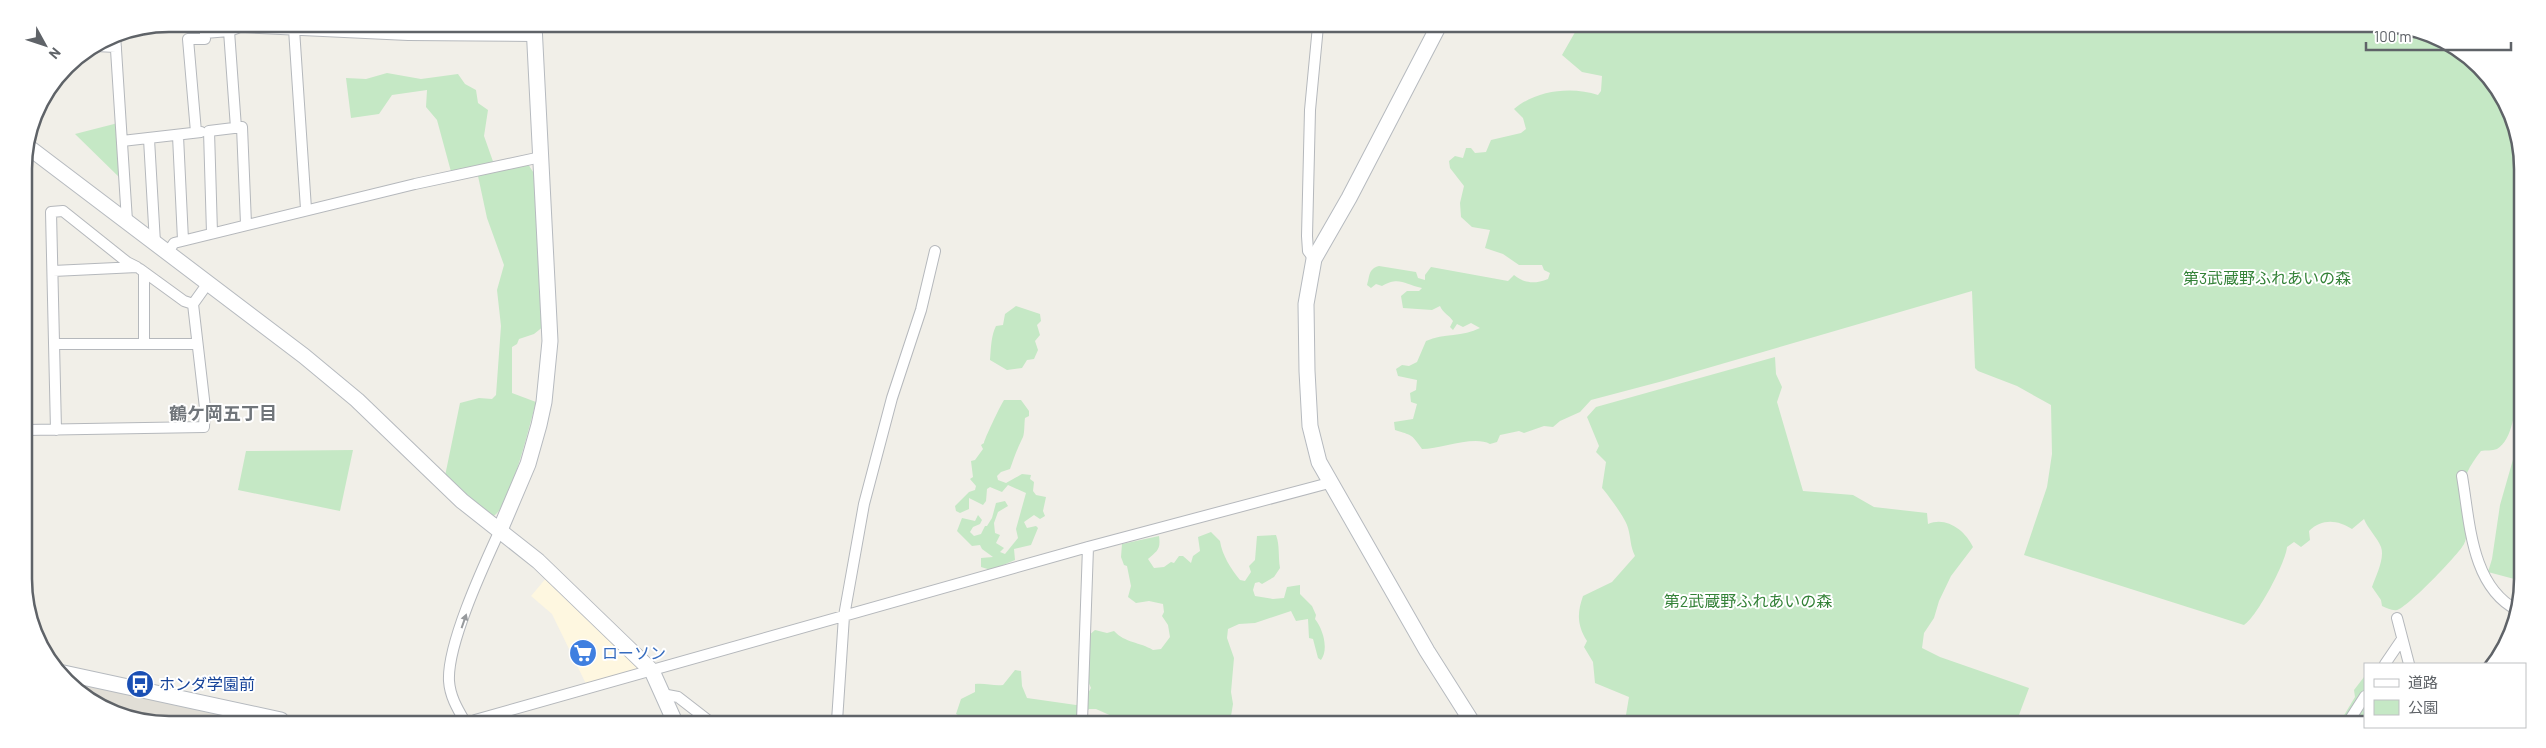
<svg xmlns="http://www.w3.org/2000/svg" width="2546" height="748" font-family="Barlow,'Noto Sans JP',sans-serif">
<style>
.commercial{fill:#fef7e0}
.education{fill:#e1ded6}
.green{fill:#c5e8c5}
.lines{fill:none;stroke-linecap:round;stroke-linejoin:round}
.street-casing{stroke:#b5b8bc;stroke-width:12}
.secondary-casing{stroke:#b6babf;stroke-width:17}
.street{stroke:#fff;stroke-width:10}
.secondary{stroke:#fff;stroke-width:15}
.oneway{fill:#979a9d}
.labels{text-anchor:middle;stroke-width:4;stroke-linejoin:round;paint-order:stroke}
.park-label{font-size:16px;fill:#348238;stroke:#fff}
.shop-label{font-size:16px;fill:#366cbe;stroke:#fff;text-anchor:start}
.transit-label{font-size:16px;fill:#164399;stroke:#fff;text-anchor:start}
.neighbourhood-label{font-size:18px;font-weight:bold;fill:#70757a;stroke:#fff}
.rim{fill:none;stroke:#5f6368;stroke-width:2.5}
</style>
<rect width="100%" height="100%" fill="#f1efe8"/>
<path class="commercial" d="M547,577L640,669L586,684L552,614L531,596Z"/>
<path class="education" d="M67,679L252,720L132,719Z"/>
<path class="green" d="M1578,27L2414,29L2486,73L2520,141L2518,391C2515,408 2513,440 2497,449C2492,451 2486,450 2481,451C2470,465 2461,480 2461,499C2461,514 2471,530 2464,544C2459,554 2407,608 2397,610C2392,611 2387,608 2382,606L2381,600L2372,587C2376,576 2385,558 2381,547C2377,537 2368,529 2364,519L2352,529C2338,520 2322,518 2309,531L2310,540L2301,547L2294,542L2287,547C2286,562 2257,617 2244,625L2024,555L2047,487L2052,454L2051,405L2017,386L1978,371L1975,368L1972,291L1663,381L1591,400L1580,412L1560,421L1553,427L1544,426L1524,433L1519,431L1500,435L1497,442L1490,444C1474,435 1441,449 1422,449C1410,432 1412,436 1395,430L1394,422L1413,419L1417,404L1411,402L1410,393L1416,390L1417,380L1398,376L1396,369L1402,365L1409,366L1417,362L1426,341C1444,333 1463,337 1480,328L1471,323L1463,327L1457,324L1453,330L1450,327L1453,321C1449,315 1443,313 1440,306L1432,310L1403,308L1401,296L1407,291H1419L1422,288C1404,284 1399,276 1382,286L1376,284L1371,288L1367,285C1370,276 1368,269 1379,266L1416,272L1418,278L1425,280V275L1431,267L1508,281L1514,275C1525,284 1535,284 1548,279L1550,273L1544,270L1542,265H1519L1503,254L1485,248L1490,230L1472,227L1461,217L1460,203L1464,186L1450,168L1449,161L1455,156L1463,158L1466,148H1471L1475,153L1486,152L1491,140L1521,133L1526,129L1523,118L1514,109C1536,90 1572,86 1598,95L1601,91L1602,76L1582,72L1562,55Z
M387,73L421,79L458,74L465,84L476,90L478,103L488,110L484,136L496,170L528,164L535,175L539,250L537,254L540,260L544,326L534,334L519,339L517,344L512,347V393L536,402C530,423 510,510 492,517L445,476L460,403L479,398L492,399L496,395L501,326L497,290L504,265L487,218L478,176L453,179L437,120L426,107L427,90L392,95L379,114L351,118L346,78L366,79Z
M118,123L121,179L75,134Z
M1016,306L1040,314L1041,321L1037,325L1040,335L1035,341L1038,350L1034,359L1027,360L1022,368L1007,370L990,360C991,348 991,336 996,326L1003,325L1005,314Z
M1775,357L1776,374L1782,387L1777,402L1803,491L1853,495L1874,507L1927,513L1928,524C1946,516 1965,530 1973,547L1951,576L1939,601L1934,618L1924,633L1922,648L1940,657L2029,688L2016,723L1637,722L1626,715L1629,697L1595,683L1593,662L1584,647L1587,641C1577,625 1577,613 1583,596L1612,582L1635,556C1630,546 1631,538 1628,528C1626,519 1609,496 1602,488L1606,462L1596,452L1599,446L1587,417L1596,407Z
M1004,400H1021L1029,411V416L1025,418C1024,424 1025,435 1022,439C1017,449 1014,458 1010,469L1001,472L997,476L998,480L1006,483L1022,474L1031,475L1030,479L1034,482L1033,491L1036,495L1046,497L1043,511L1045,516L1040,519L1034,515L1024,522L1027,528L1036,526L1038,528L1031,545L1014,549L1015,560L991,570L981,567V558L993,557L982,549L980,545L972,546L957,531L962,518L975,521L978,515L982,520L980,524L973,527L970,532L974,536L981,534L985,526H987L992,518L996,503L1005,501L1008,506L998,512L994,523L995,533L1000,535L996,543L1004,548L1000,552L1005,554L1018,538L1016,529L1026,493L1008,485L1002,492L990,487L987,489L986,501L983,505L969,498V509L960,513L956,511L955,506L969,492L975,490L976,486L970,479L973,477L971,461L975,460L983,449L981,445L984,443C984,440 1000,406 1004,400Z
M2518,442V580L2488,572L2492,559L2500,505Z
M353,450L340,511L238,490L246,451Z
M1211,532L1220,541C1222,555 1231,569 1240,580L1245,581L1251,572L1249,566L1255,560L1257,536L1276,535C1280,546 1278,556 1280,568L1274,577L1262,584L1259,582L1255,583L1253,590L1255,596L1273,599L1284,598L1287,587L1300,585V594L1312,606L1316,615L1315,619C1323,629 1329,649 1321,660L1318,658L1313,639L1309,638L1308,619L1296,621L1291,611L1255,623L1239,624L1228,629L1227,638L1234,658L1231,692L1233,704L1230,722L1123,721L1096,709H1089L1081,718V721H995L972,718L967,720L956,714L961,699L975,692V684C986,683 993,686 1003,685L1015,670L1021,671L1022,686L1027,698L1076,705L1088,702L1087,695L1091,688L1079,660L1080,643L1095,630L1107,633L1114,631C1125,643 1140,642 1153,650L1161,649L1170,637L1168,625L1162,616L1164,612L1163,604L1149,601L1136,603L1128,597L1131,586L1127,566L1124,565L1121,557L1122,544L1159,536C1161,550 1157,551 1148,559L1154,568L1164,567L1171,562L1174,563L1179,556H1183L1191,563L1193,556L1200,551L1198,537Z
M2364,677L2365,724H2334L2340,722L2355,697L2354,690Z"/>
<g class="lines">
<g class="street-casing">
<path id="street" d="M294,29L306,209
M229,31L236,128
M115,34L127,221
M96,46L116,47
M196,132L188,39H205V33L229,31L240,27L408,35L534,36
M178,136L183,240
M149,139L155,243
M122,141L201,132
M212,233L209,131L242,127L246,224
M168,252L174,243L415,184L541,157
M1314,259L1308,251L1307,236L1310,110L1318,26
M140,269L184,301L193,304
M53,271L137,267L127,262L63,211L51,212L56,430
M144,272V344
M55,344H197
M26,430L204,427L205,408L193,304L208,283
M2462,476C2470,523 2471,586 2517,610
M2397,618L2409,664
M2385,664L2402,639
M662,694L678,697L709,721
M464,720C457,708 450,696 449,681C447,644 484,565 500,530
M475,720L1088,547L1329,483
M837,721L844,616L864,504L892,398L921,310L935,251
M1082,721L1088,547
M2347,724L2365,696"/>
</g>
<g class="secondary-casing">
<path id="secondary" d="M1438,27L1349,198L1314,259L1306,304L1307,371L1310,426L1319,462L1427,651L1472,722
M27,146L304,356L357,400L462,501L538,561L652,671L674,720
M500,530L528,464L539,425L544,402L550,341L534,25
M59,672L281,720"/>
</g>
<use href="#street" class="street"/>
<use href="#secondary" class="secondary"/>
</g>
<defs><path id="oneway-solid" d="M-6-.8H1V-3.2L6.5 0L1 3.2V.8H-6Z" transform="scale(1.25)"/></defs>
<use class="oneway" href="#oneway-solid" transform="translate(464 621) rotate(-71)"/>
<defs>
<g id="supermarket-disc" transform="scale(1.4375)"><circle r="9.5" fill="#3f7fe0" stroke="#fff"/><path d="M-6-5.5h2.5l.6 2H6L4.5 2H-2.5L-4.4-4H-6ZM-1.5 3.2a1.3 1.3 0 1 0 .1 0ZM3 3.2a1.3 1.3 0 1 0 .1 0Z" fill="#fff"/></g>
<g id="bus-disc" transform="scale(1.4375)"><circle r="9.5" fill="#1a4fb4" stroke="#fff"/><path d="M-5-6H5V4H4V6H2V4H-2V6H-4V4H-5ZM-3.5-4V0h7V-4ZM-3.5 1.2v1.5H-2V1.2ZM2 1.2v1.5H3.5V1.2Z" fill="#fff"/></g>
</defs>
<g fill-rule="evenodd">
<use href="#supermarket-disc" x="583" y="653"/>
<use href="#bus-disc" x="140" y="684"/>
</g>
<g class="labels">
<g class="park-label">
<text x="2267" y="284">第3武蔵野ふれあいの森</text>
<text x="1748" y="607">第2武蔵野ふれあいの森</text>
</g>
<g class="shop-label">
<text x="602" y="659">ローソン</text>
</g>
<g class="transit-label">
<text x="159" y="690">ホンダ学園前</text>
</g>
<g class="neighbourhood-label">
<text x="223" y="420">鶴ケ岡五丁目</text>
</g>
</g>
<path d="M0 0H2546V748H0ZM169 32H2377A137 137 0 0 1 2514 169V579A137 137 0 0 1 2377 716H169A137 137 0 0 1 32 579V169A137 137 0 0 1 169 32Z" fill="#fff" fill-rule="evenodd"/>
<path class="rim" d="M169 32H2377A137 137 0 0 1 2514 169V579A137 137 0 0 1 2377 716H169A137 137 0 0 1 32 579V169A137 137 0 0 1 169 32Z"/>
<rect x="2364" y="663" width="162" height="65" fill="#ffffff" stroke="#bfc1c3"/>
<rect x="2374" y="679" width="25" height="8" fill="#ffffff" stroke="#bfc1c3"/>
<text x="2408" y="688" font-size="15" fill="#5f6368">道路</text>
<rect x="2374" y="700" width="25" height="15" fill="#c5e8c5" stroke="#bfc1c3"/>
<text x="2408" y="713" font-size="15" fill="#5f6368">公園</text>
<g transform="translate(45 45) rotate(130)" stroke="#ffffff" stroke-width="4" paint-order="stroke">
<path d="M0-4L9 19L0 12L-9 19Z" fill="#5f6368"/>
<text y="-8" font-size="14" font-weight="bold" text-anchor="middle" fill="#5f6368">N</text>
</g>
<path d="M2366 42v8h145v-8" fill="none" stroke="#5f6368" stroke-width="2.5"/>
<text x="2374" y="42" font-size="15" fill="#5f6368" stroke="#ffffff" stroke-width="4" paint-order="stroke">100 m</text>
</svg>
